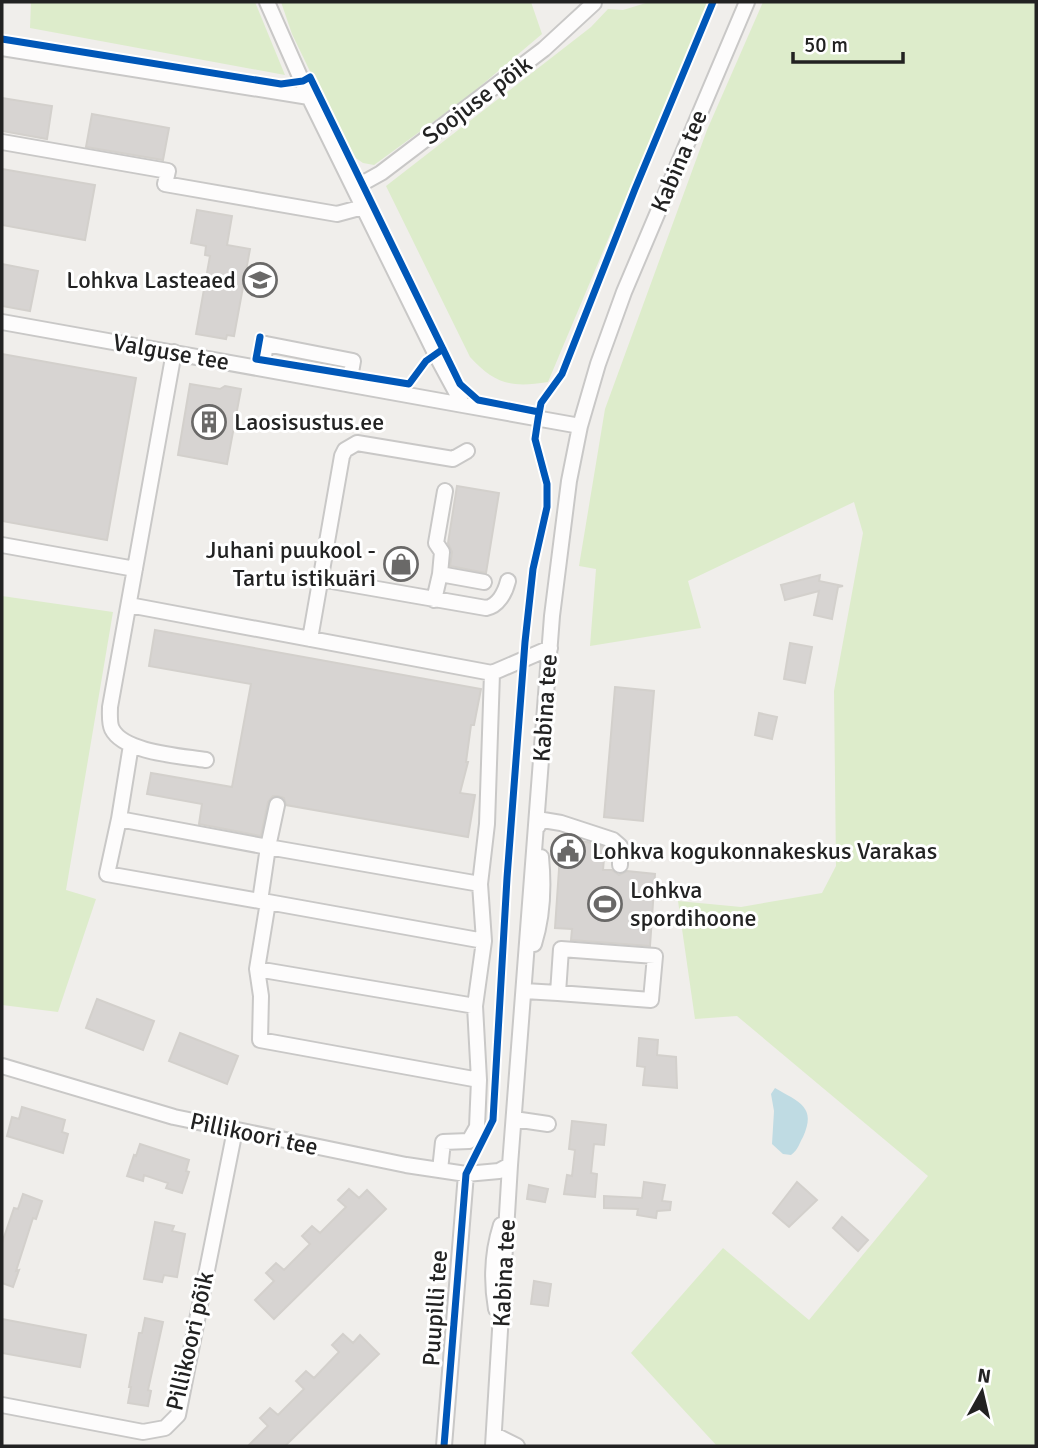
<svg xmlns="http://www.w3.org/2000/svg" width="1038" height="1448" font-family="Signika,sans-serif">
<style>
.grass{fill:#ddeccb}
.water{fill:#bfdbe3}
.building{fill:#d7d4d2;stroke:#d3d0cc;stroke-width:2}
.lines{fill:none;stroke-linecap:round;stroke-linejoin:round}
.minor-casing{stroke:#c9c8c7;stroke-width:18}
.minor{stroke:#fdfcfc;stroke-width:14}
.cycleway-casing{stroke:#fff;stroke-width:11}
.cycleway{stroke:#0057b8;stroke-width:7}
.labels{text-anchor:middle;stroke-width:6;stroke-linejoin:round;paint-order:stroke}
.street-label{font-size:24px;fill:#222;stroke:#fff}
.poi-label{font-size:24px;fill:#222;stroke:#fff;text-anchor:start}
</style>
<rect width="100%" height="100%" fill="#f0eeeb"/>
<path class="grass" d="M31,2H255L285,75L30,28Z
M281,2H531L542,34L470,95L374,165L363,163L350,154L292,34Z
M649,2H708L548,382C511,388 495,384 470,357L386,186L591,27L608,9L623,10Z
M763,2H1036V1446H717L631,1353L723,1248L809,1320L928,1176L737,1016L695,1019L678,901L741,907L822,893L836,866L834,691L863,533L854,502L688,581L701,628L590,646L596,569L579,566L605,409L707,130Z
M2,596L113,612L66,890L96,899L58,1012L2,1005Z"/>
<path class="water" d="M775,1088C799,1102 817,1107 803,1137C799,1144 798,1150 791,1155L783,1154L772,1144L774,1111L771,1094Z"/>
<path class="building" d="M2,98L52,106L47,139L2,131Z
M92,114L169,128L163,160L86,147Z
M2,169L95,185L85,240L2,225Z
M197,210L232,216L227,245L250,249L234,336L227,335L226,339L196,334L210,256L205,255L206,246L191,243Z
M2,264L38,271L30,311L2,306Z
M2,354L136,378L107,540L2,521Z
M190,384L220,389L225,386L241,389L227,464L178,455Z
M457,486L499,493L486,573L450,566L452,552L448,543Z
M820,575L819,581L843,586L838,587L832,619L814,615L819,591L785,600L781,585Z
M155,630L481,689L474,725H471L466,762H468L460,793L475,795L468,837L286,805L284,798L278,796H273L268,802L261,836L199,824L202,804L147,794L151,773L232,787L251,684L149,666Z
M790,643L812,647L805,683L784,679Z
M615,687L654,691L643,821L604,817Z
M759,713L777,717L772,739L755,735Z
M561,840L587,842L605,847L603,870H612L619,875L627,871L655,874L650,946L571,940L572,929L555,928Z
M97,999L154,1021L143,1050L86,1028Z
M180,1033L238,1056L227,1084L169,1061Z
M639,1038L658,1040L657,1055L676,1057L677,1088L643,1085L645,1067L637,1066Z
M22,1107L65,1120L62,1132L68,1134L63,1153L7,1136L12,1117L19,1119Z
M572,1121L606,1125L604,1145L594,1144L591,1173L597,1174L595,1197L564,1194L567,1175L572,1176L575,1150L569,1149Z
M140,1144L189,1160L186,1171L189,1172L182,1193L166,1188L168,1183L144,1175L143,1181L127,1176L134,1155L136,1156Z
M644,1182L665,1185L662,1201L671,1202L670,1210L657,1211L656,1218L637,1215L638,1209L604,1208V1196L642,1198Z
M797,1182L817,1200L789,1227L773,1213Z
M529,1185L548,1189L545,1202L527,1199Z
M349,1189L359,1198L367,1190L386,1209L274,1319L255,1300L274,1281L266,1273L276,1263L284,1270L310,1244L302,1236L312,1226L320,1233L346,1207L338,1200Z
M23,1194L42,1201L36,1219L33,1218L16,1271L19,1270L13,1287L2,1283V1243L14,1208L18,1209Z
M842,1217L868,1240L858,1251L833,1228Z
M155,1222L174,1226L172,1231L185,1234L177,1277L164,1275L162,1282L144,1279Z
M534,1281L551,1284L548,1306L531,1304Z
M145,1318L163,1322L148,1390L151,1391L148,1406L128,1403L131,1387H129L139,1333H142Z
M2,1319L86,1335L80,1367L2,1353Z
M343,1334L353,1343L360,1335L379,1354L285,1446H248L268,1426L260,1418L270,1408L278,1415L304,1389L296,1381L306,1371L314,1378L339,1352L332,1345Z"/>
<g class="lines">
<g class="minor-casing">
<path id="minor" d="M267,2L309,97
M2,48L309,97L436,355L463,405L580,426
M2,142L168,171L165,184L337,214L363,207
M354,188L381,173L544,49L594,3
M2,322L463,405
M174,352L110,707C110,713 109,723 112,729C124,753 182,756 206,760
M262,368L266,344L353,361L349,384
M2,545L135,569
M440,574L442,552L436,543L445,491
M320,579L486,608C498,606 505,593 508,581
M434,600L440,574L484,582
M129,605L492,673L487,824L480,884
M310,639L342,456L345,450L357,443L453,459L467,451
M492,673L550,648
M119,819L131,745
M538,826L537,819L561,823L613,840L620,846V865
M260,901L107,874L119,819L268,847L277,805
M268,902L260,901L268,847L480,884L484,941
M534,944C543,915 544,887 541,857
M257,969L268,902L484,941L475,1006
M524,991L558,993L561,949L655,956L651,1000L558,993
M2,1066L174,1117L406,1165L466,1174L499,1171L510,1165
M514,1119L548,1124
M440,1170L443,1142L469,1141L477,1127L479,1080L475,1006L257,969L261,996L260,1040L479,1080
M496,1309C491,1280 492,1253 501,1225
M2,1405L143,1432L165,1428L178,1415L235,1130
M495,1435L517,1446
M444,1446L466,1174
M493,1446L510,1165L552,616L569,481L580,426L598,364L624,292L747,2"/>
</g>
<use href="#minor" class="minor"/>
<g class="cycleway-casing">
<path id="cycleway" d="M2,39L281,84L303,81L310,77L460,384L478,400L539,412
M260,337L256,359L409,384L426,361L443,349
M444,1446L466,1174L493,1120L507,878L525,642L533,569L547,507V484L535,439L538,419L541,403L562,374L635,189L713,2"/>
</g>
<use href="#cycleway" class="cycleway"/>
</g>
<defs>
<g id="school-ring" transform="scale(1.75)"><circle r="9.5" fill="#fff" stroke="#6a6968" stroke-width="1.5"/><path d="M0-5L7-2L0 1L-7-2ZM-4 1L0 2.5L4 1V4Q0 6-4 4Z" fill="#6a6968"/></g>
<g id="building-ring" transform="scale(1.75)"><circle r="9.5" fill="#fff" stroke="#6a6968" stroke-width="1.5"/><path d="M-4-6H4V6H1V3H-1V6H-4ZM-2.5-4.3h1.7v1.8h-1.7ZM.8-4.3h1.7v1.8H.8ZM-2.5-1h1.7V.8h-1.7ZM.8-1h1.7V.8H.8Z" fill="#6a6968"/></g>
<g id="shop-ring" transform="scale(1.75)"><circle r="9.5" fill="#fff" stroke="#6a6968" stroke-width="1.5"/><path d="M-5-2.5h2.3a2.7 3.5 0 0 1 5.4 0H5L5.5 6h-11ZM-1.5-2.5h3a1.5 2.3 0 0 0-3 0Z" fill="#6a6968"/></g>
<g id="civic-ring" transform="scale(1.75)"><circle r="9.5" fill="#fff" stroke="#6a6968" stroke-width="1.5"/><path d="M-.6-6.5H3V-4.5H.6V-3L4-1V1h2V6H-6V1h2V-1L-.6-3ZM-1.2 2.5V6h2.4V2.5Z" fill="#6a6968"/></g>
<g id="stadium-ring" transform="scale(1.75)"><circle r="9.5" fill="#fff" stroke="#6a6968" stroke-width="1.5"/><path d="M0-5a6.5 5 0 1 0 0 10a6.5 5 0 1 0 0-10ZM-3.5-1.8h7v3.6h-7Z" fill="#6a6968"/></g>
</defs>
<g fill-rule="evenodd">
<use href="#school-ring" x="260" y="280"/>
<use href="#building-ring" x="209" y="422"/>
<use href="#shop-ring" x="401" y="564"/>
<use href="#civic-ring" x="568" y="851"/>
<use href="#stadium-ring" x="605" y="904"/>
</g>
<g class="labels">
<g class="street-label">
<text transform="translate(477 100) rotate(-37)" y="8">Soojuse põik</text>
<text transform="translate(679 161) rotate(-67)" y="8">Kabina tee</text>
<text transform="translate(171 352) rotate(10)" y="8">Valguse tee</text>
<text transform="translate(545 708) rotate(-86)" y="8">Kabina tee</text>
<text transform="translate(254 1134) rotate(12)" y="8">Pillikoori tee</text>
<text transform="translate(504 1273) rotate(-87)" y="8">Kabina tee</text>
<text transform="translate(435 1308) rotate(-86)" y="8">Puupilli tee</text>
<text transform="translate(190 1341) rotate(-77)" y="8">Pillikoori põik</text>
</g>
<g class="poi-label">
<text x="236" y="288" text-anchor="end">Lohkva Lasteaed</text>
<text x="234" y="430">Laosisustus.ee</text>
<text x="376" y="558" text-anchor="end">Juhani puukool -<tspan x="376" dy="28">Tartu istikuäri</tspan></text>
<text x="592" y="859">Lohkva kogukonnakeskus Varakas</text>
<text x="630" y="898">Lohkva<tspan x="630" dy="28">spordihoone</tspan></text>
</g>
</g>
<rect width="1038" height="1448" fill="none" stroke="#222222" stroke-width="7"/>
<g transform="translate(982 1392) rotate(8)" stroke="#ffffff" stroke-width="5" paint-order="stroke">
<path d="M0-5L12 26L0 18L-12 26Z" fill="#222222"/>
<text y="-10" font-size="19" font-weight="bold" text-anchor="middle" fill="#222222">N</text>
</g>
<path d="M793 52v10h110v-10" fill="none" stroke="#222222" stroke-width="3.5"/>
<text x="804" y="52" font-size="21" fill="#222222" stroke="#ffffff" stroke-width="5" paint-order="stroke">50 m</text>
</svg>
